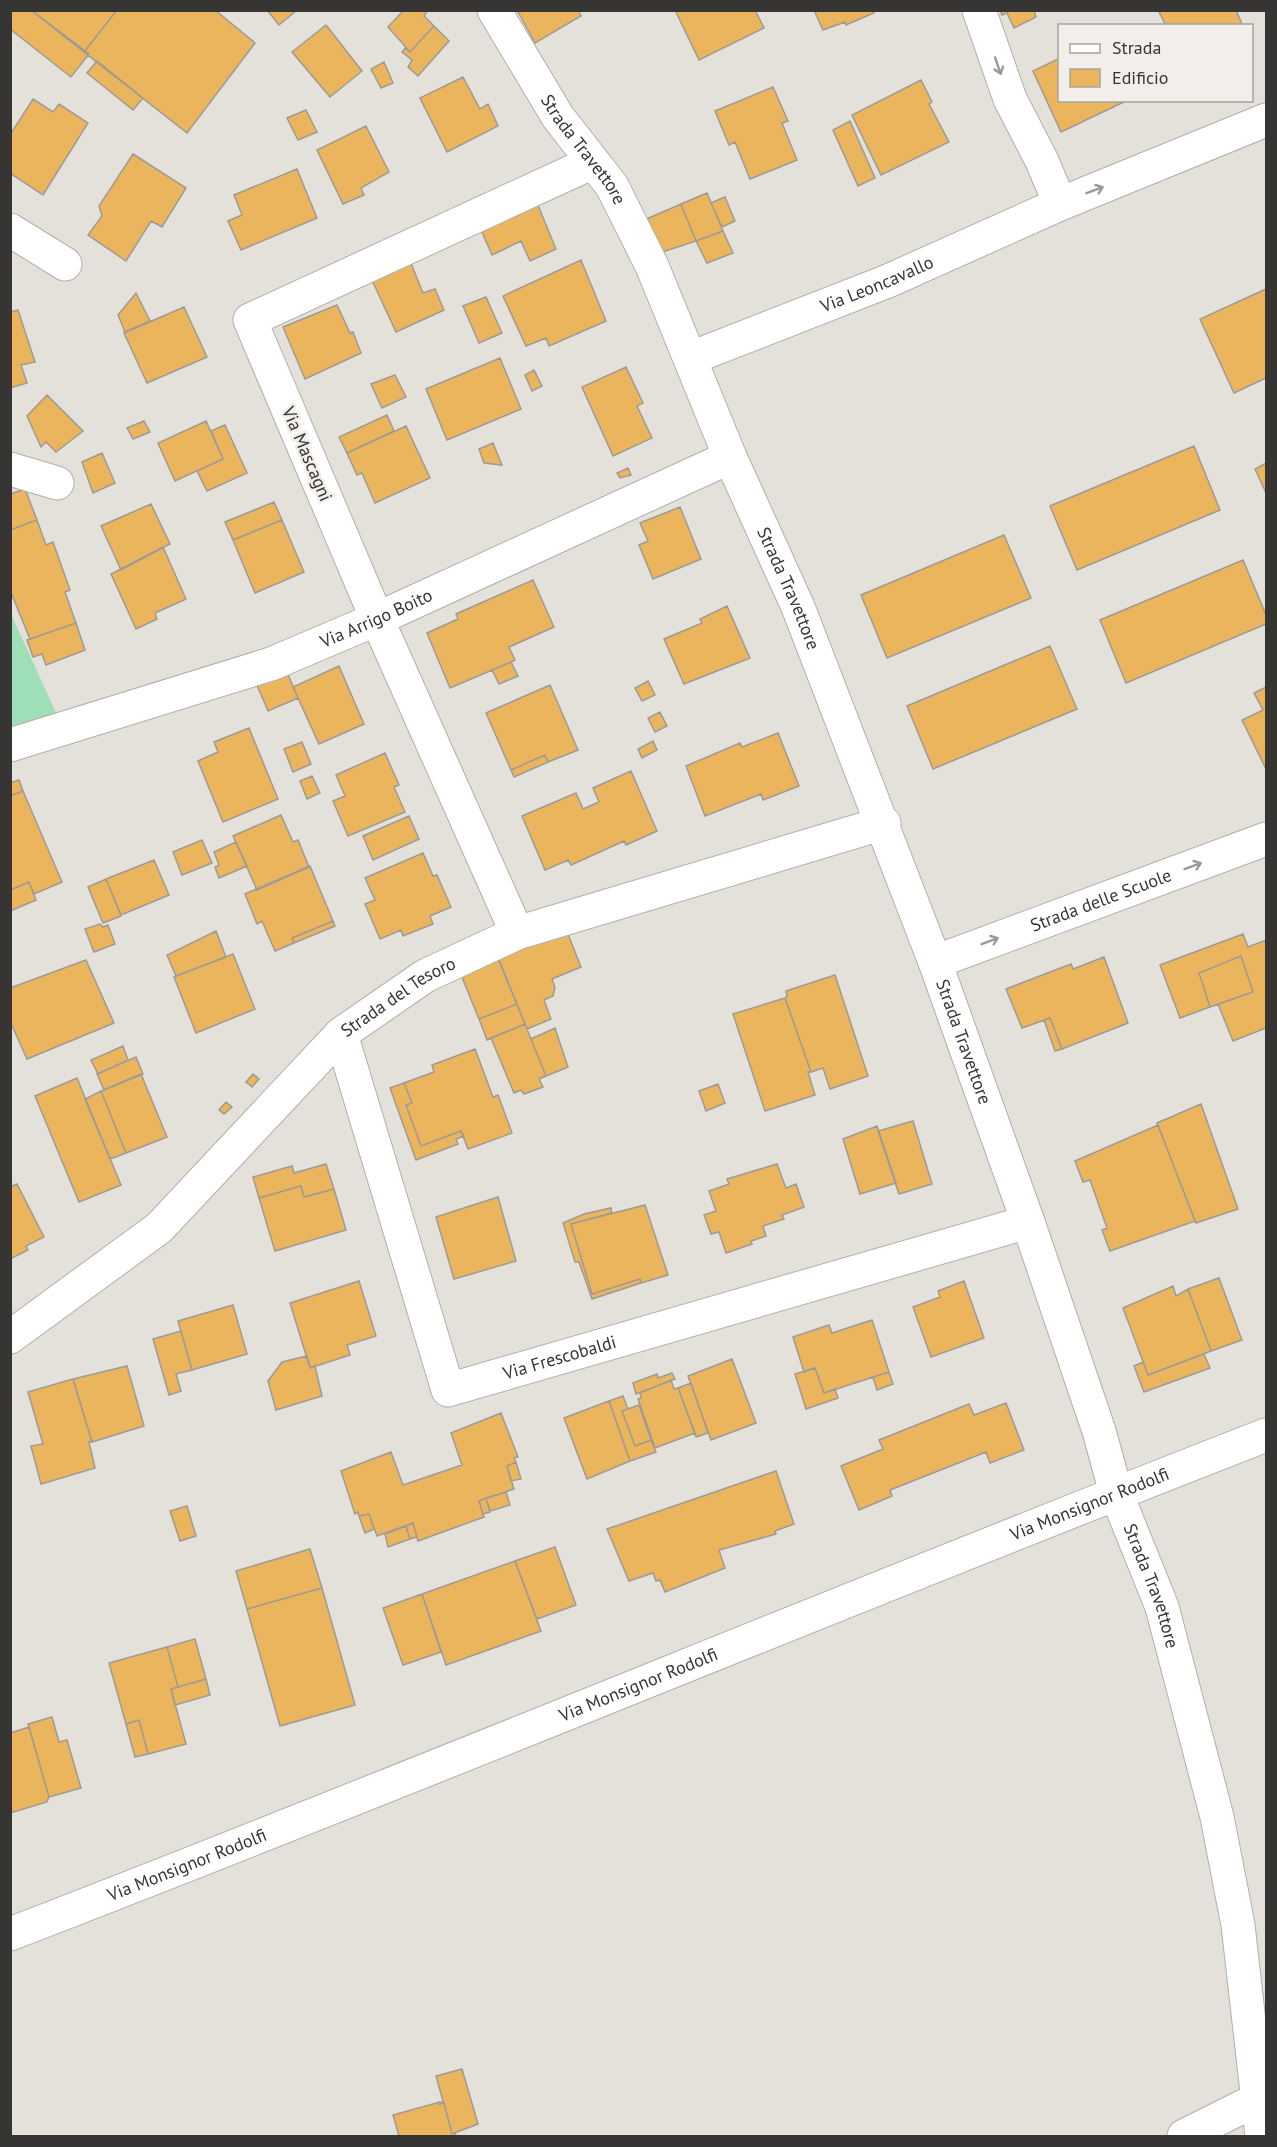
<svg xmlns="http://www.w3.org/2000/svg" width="1277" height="2147" font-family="'PT Sans',sans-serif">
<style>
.green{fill:#9edfb7}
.building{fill:#ebb55e;stroke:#9e9a95;stroke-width:1.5}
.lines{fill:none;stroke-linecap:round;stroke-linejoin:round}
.minor-casing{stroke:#b2afaa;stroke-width:35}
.tertiary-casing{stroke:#b2afaa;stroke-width:35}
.minor{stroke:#fff;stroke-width:33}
.tertiary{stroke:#fff;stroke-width:33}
.oneway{stroke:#9b9a99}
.labels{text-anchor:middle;stroke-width:5;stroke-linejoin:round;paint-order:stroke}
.street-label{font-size:18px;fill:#373533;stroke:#f2eee9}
</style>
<rect width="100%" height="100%" fill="#e4e1db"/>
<path class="green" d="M10,612L58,717L10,731Z"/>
<path class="building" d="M10,10H31L89,54L71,77L10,29Z
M31,10H117L84,52Z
M117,10H215L255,43L187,133L84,52Z
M267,10H297L279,25Z
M404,10H428L424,16L434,26L410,52L388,27Z
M517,10H578L581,16L535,43Z
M675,10H755L764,28L699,60Z
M814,10H872L874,13L846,25L845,22L823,30Z
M1000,10H1034L1036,17L1014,28L1007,13L1002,15Z
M1158,10H1236L1243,26H1166Z
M326,25L362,71L330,97L292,52Z
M434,26L449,41L418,76L408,67L412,60L402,52L405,48L410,52Z
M1060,58V100H1128L1061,132L1033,71Z
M97,61L143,98L133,110L87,73Z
M384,62L393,83L381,88L371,69Z
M463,77L480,109L488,104L498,126L447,152L420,98Z
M921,80L932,102L929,104L949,142L881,175L852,115Z
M773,87L788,121L782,123L797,160L750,179L735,142L729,145L715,111Z
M33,99L53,112L59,104L88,123L43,195L10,173V135Z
M306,110L317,132L298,140L287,118Z
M850,121L875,178L858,186L833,130Z
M366,126L389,172L361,188L364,195L343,204L317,150Z
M133,154L186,188L162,227L151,221L126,261L88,235L102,216L99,206Z
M297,169L317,218L241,250L228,221L242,215L234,195Z
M707,193L723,231L696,241L681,204Z
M725,197L735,221L722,227L711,203Z
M535,198L556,249L530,261L521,241L492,255L478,223Z
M681,204L696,241L650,256L635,224Z
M723,231L733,253L707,263L696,241Z
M581,260L606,321L549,346L546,338L526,346L503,296Z
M410,261L423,293L435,289L444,310L396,332L371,278Z
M1266,289V378L1234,393L1200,319Z
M136,293L150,321L125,332L118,315Z
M486,297L502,333L479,343L463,306Z
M337,305L350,333L353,332L361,353L305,379L283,327Z
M184,307L207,357L147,383L124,333Z
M18,310L35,362L21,365L27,383L10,388V312Z
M500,358L521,409L447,440L426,389Z
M626,367L643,403L637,406L652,438L613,456L582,387Z
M534,370L542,386L532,391L525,375Z
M395,375L406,397L382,408L371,384Z
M47,395L83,431L56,452L46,442L41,447L27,416Z
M387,415L394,431L347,453L339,437Z
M144,421L150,432L133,439L127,428Z
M206,421L223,459L175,481L158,443Z
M225,425L247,473L207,491L197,471L223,459L211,431Z
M406,426L430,478L375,503L362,473L357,475L347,453Z
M493,443L502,465L484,463L479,449Z
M1194,446L1220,510L1077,570L1050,506Z
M102,453L115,483L93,493L82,462Z
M1266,463V493L1255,469Z
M628,468L631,475L620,478L617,473Z
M25,489L37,520L10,530V494Z
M274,502L282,520L233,540L225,522Z
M151,504L170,544L121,570L101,526Z
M680,507L701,559L653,579L639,545L648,541L640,523Z
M37,520L46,545L53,542L70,590L65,592L76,623L30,639L10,590V530Z
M282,520L304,572L255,593L233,540Z
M1004,535L1031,598L887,658L861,595Z
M163,547L186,599L155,613L157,619L136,629L111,574Z
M1243,560L1266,615V624L1126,683L1100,620Z
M533,580L554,627L509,647L515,660L511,662L450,688L427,633L458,619L456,614Z
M727,606L750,658L684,684L664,639L702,623L700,619Z
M76,623L85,650L46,665L42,654L33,657L27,640Z
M1050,646L1077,709L933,769L907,706Z
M511,662L518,676L499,684L492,670Z
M284,665L298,698L268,711L254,678Z
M339,666L364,724L319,744L293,687Z
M648,681L655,695L642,701L635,688Z
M550,685L578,750L548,762L545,755L511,770L486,713Z
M1266,687V769L1242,720L1263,710L1254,693Z
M660,712L667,726L655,732L648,718Z
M249,728L278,799L223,822L198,761L218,752L214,742Z
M778,733L799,786L763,800L761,794L705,816L686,766L740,743L742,747Z
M653,741L657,750L642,758L638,749Z
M302,742L311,764L293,772L284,749Z
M385,753L399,785L394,787L405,812L348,836L333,801L345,796L336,775Z
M545,755L548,762L514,777L511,770Z
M631,771L657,831L626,845L624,841L571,865L568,860L545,870L522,816L576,793L583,809L599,802L593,788Z
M312,776L320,793L307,799L300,781Z
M19,780L23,791L10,796V783Z
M23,791L62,882L34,894L29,882L10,890V796Z
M281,815L293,842L298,840L309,867L257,890L233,836Z
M409,816L419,839L373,860L363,836Z
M202,840L212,863L182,875L173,852Z
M236,842L247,866L219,878L215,867L219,865L214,852Z
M423,853L433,876L437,875L451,907L430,916L433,924L403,936L401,930L380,939L365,904L375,900L365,878Z
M154,860L169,895L121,915L106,879Z
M310,866L333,921L292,938L294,943L275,951L262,921L257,924L245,894Z
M106,879L121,916L103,923L88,887Z
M29,882L36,900L10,911V890Z
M333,921L335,926L294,943L292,938Z
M100,924L103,927L108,925L115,944L94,952L85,929Z
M566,929L581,967L552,979L555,987L553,996L544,1000L551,1019L527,1029L497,956Z
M216,931L226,957L176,976L167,955Z
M1243,934L1248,947L1266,940V1028L1233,1041L1218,1004L1253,992L1241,956L1199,973L1210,1007L1180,1018L1160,965Z
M495,950L517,1004L479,1019L457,965Z
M233,954L255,1009L196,1033L174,977Z
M1241,956L1253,992L1210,1007L1199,973Z
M1104,957L1128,1023L1062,1049L1050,1018L1022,1028L1006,989L1071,964L1073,969Z
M86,960L114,1023L27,1059L10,1021V988Z
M835,975L868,1076L830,1089L823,1068L811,1072L785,998L787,996L786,991Z
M785,998L811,1072H808L815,1095L765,1111L733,1014Z
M517,1004L525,1024L487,1040L479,1019Z
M1050,1018L1062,1049L1055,1051L1044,1020Z
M525,1024L546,1076L539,1079L543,1087L524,1094L521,1090L514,1093L491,1038Z
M555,1028L568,1067L546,1076L531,1039Z
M123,1046L128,1060L98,1074L91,1060Z
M475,1049L493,1097L498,1095L512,1133L468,1149L461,1131L421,1146L406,1105L412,1103L404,1083L434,1072L432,1065Z
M136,1057L143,1074L104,1090L97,1074Z
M141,1074L167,1137L126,1153L101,1091Z
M253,1074L259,1079L252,1087L246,1082Z
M77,1078L121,1185L79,1202L35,1096Z
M404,1083L412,1103L406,1105L421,1146L461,1131L464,1136L456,1139L458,1144L416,1160L390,1088Z
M718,1084L725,1103L706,1111L699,1091Z
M101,1091L126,1153L110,1159L85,1099Z
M226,1102L232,1107L224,1114L219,1110Z
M1201,1104L1238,1209L1196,1223L1157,1123Z
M913,1121L932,1184L899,1194L878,1131Z
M1158,1125L1195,1221L1110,1251L1102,1230L1107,1228L1090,1180L1083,1182L1075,1161Z
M877,1126L896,1183L860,1194L843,1139Z
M326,1164L334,1189L304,1197L301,1186L259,1198L253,1177L292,1166L294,1173Z
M777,1164L786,1188L796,1184L804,1207L782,1215L784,1219L763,1226L766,1236L751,1241L752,1244L726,1253L719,1232L711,1234L704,1215L716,1211L709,1191L729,1184L727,1179Z
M17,1184L44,1237L26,1246L28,1250L10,1259V1187Z
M301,1186L304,1197L334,1189L346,1230L275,1251L259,1198Z
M498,1197L516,1261L454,1279L436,1217Z
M645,1205L668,1275L641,1283L640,1279L592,1294L571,1224Z
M611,1208L612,1213L571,1224L592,1294L640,1279L641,1283L592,1299L579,1262H575L563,1223L584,1214Z
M1219,1278L1242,1340L1211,1351L1188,1289Z
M359,1281L376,1336L347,1345L350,1355L310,1368L290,1303Z
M964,1281L984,1338L931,1357L913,1307L940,1297L938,1291Z
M1173,1286L1176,1296L1188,1289L1211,1351L1148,1375L1123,1308Z
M233,1305L247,1354L192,1370L178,1321Z
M872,1320L889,1372L824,1393L815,1368L804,1372L793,1337L829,1325L832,1333Z
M181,1331L192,1370L176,1374L181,1391L169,1395L153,1339Z
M1204,1354L1210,1368L1144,1392L1134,1366L1143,1362L1148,1375Z
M307,1356L310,1368L315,1366L322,1396L276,1410L268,1381L282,1362Z
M732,1359L756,1423L711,1440L688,1376Z
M127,1366L144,1426L92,1442L73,1379Z
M815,1368L824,1393L835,1389L838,1398L806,1409L795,1374Z
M889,1372L893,1384L877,1390L873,1377Z
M672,1373L675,1379L636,1394L633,1383L657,1374L658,1378Z
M73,1379L92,1442H89L95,1468L41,1484L31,1446L43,1444L28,1392Z
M671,1380L674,1389L678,1388L695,1433L655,1448L638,1399L641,1398L640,1393Z
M691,1383L708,1433L696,1437L678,1388Z
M623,1396L628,1409L622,1411L635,1446L651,1440L656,1452L630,1461L609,1401Z
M609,1401L630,1461L587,1479L564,1418Z
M1006,1403L1024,1450L990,1463L986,1452L890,1490L892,1496L859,1510L841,1466L883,1449L879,1440L969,1404L974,1415Z
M639,1405L651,1440L635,1446L622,1411Z
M501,1413L518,1457L514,1458L516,1462L507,1466L514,1489L479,1501L484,1517L418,1541L413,1523L377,1536L369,1514L359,1516L358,1512L355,1514L341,1471L391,1452L403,1485L462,1465L451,1433Z
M516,1462L521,1479L511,1481L507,1466Z
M776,1471L794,1524L775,1531L776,1534L719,1550L725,1568L665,1592L660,1580L656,1581L653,1573L629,1581L607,1529Z
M506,1492L510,1505L490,1511L486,1498Z
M486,1498L490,1512L483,1514L479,1501Z
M187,1506L196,1536L180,1541L170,1511Z
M369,1514L374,1529L365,1533L359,1516Z
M413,1523L417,1537L410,1539L406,1526Z
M406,1526L410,1539L388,1547L385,1534Z
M555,1547L576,1605L537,1619L515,1561Z
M310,1549L322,1588L247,1609L236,1571Z
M515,1561L541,1631L446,1665L422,1594Z
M322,1588L355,1705L280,1726L247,1609Z
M422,1594L441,1652L403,1665L383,1608Z
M195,1639L206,1679L178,1687L167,1647Z
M167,1647L178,1687L171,1689L186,1744L148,1754L139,1720L126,1724L109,1663Z
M206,1679L210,1695L175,1705L171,1689Z
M52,1717L59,1742L67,1740L81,1788L49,1797L28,1724Z
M139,1720L148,1754L135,1757L126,1724Z
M29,1727L49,1797L47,1802L10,1813V1733Z
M462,2069L478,2124L452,2134L444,2103L440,2104L443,2101L436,2076Z
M440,2102V2104L444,2103L452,2134L455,2133L456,2136H399L393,2115Z"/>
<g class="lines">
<g class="minor-casing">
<g id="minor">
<path id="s1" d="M494,10L558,117L612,186L652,266L730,457L798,607L935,962L1028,1222L1099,1431L1116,1493L1162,1607L1217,1817L1238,1925L1262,2136"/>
<path d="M979,10L1010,99L1042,161L1060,204"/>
<path d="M10,230L65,264"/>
<path id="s2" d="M691,358L888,281L1060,204L1266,120"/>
<path d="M10,469L57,483"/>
<path id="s3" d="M10,745L271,664L377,619L730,457"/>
<path d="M517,933L377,619L250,320L593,162"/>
<path id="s4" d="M935,962L1266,839"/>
<path id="s5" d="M341,1034L448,1390L1028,1222"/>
<path id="s6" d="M10,1337L159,1228L341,1034L425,976L517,933L884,823"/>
<path d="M1184,2136L1258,2099"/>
</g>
</g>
<g class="tertiary-casing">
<g id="tertiary">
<path id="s7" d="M10,1934C431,1772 846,1598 1266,1435"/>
</g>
</g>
<use href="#minor" class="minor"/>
<use href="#tertiary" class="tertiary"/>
</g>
<defs><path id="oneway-shaft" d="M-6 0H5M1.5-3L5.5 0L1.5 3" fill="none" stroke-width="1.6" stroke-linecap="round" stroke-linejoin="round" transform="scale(1.5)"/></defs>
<g class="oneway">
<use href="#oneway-shaft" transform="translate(998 66) rotate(71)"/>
<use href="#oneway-shaft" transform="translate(1095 190) rotate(-21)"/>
<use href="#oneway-shaft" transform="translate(1193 866) rotate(-20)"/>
<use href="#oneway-shaft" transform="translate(990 941) rotate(-21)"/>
</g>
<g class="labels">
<g class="street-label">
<text dy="6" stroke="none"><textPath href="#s1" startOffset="166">Strada Travettore</textPath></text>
<text dy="6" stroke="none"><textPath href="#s2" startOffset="200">Via Leoncavallo</textPath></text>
<text transform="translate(307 454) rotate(67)" y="6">Via Mascagni</text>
<text dy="6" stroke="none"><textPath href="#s1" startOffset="652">Strada Travettore</textPath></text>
<text dy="6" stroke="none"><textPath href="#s3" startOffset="388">Via Arrigo Boito</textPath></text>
<text dy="6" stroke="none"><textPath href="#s4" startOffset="177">Strada delle Scuole</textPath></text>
<text dy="6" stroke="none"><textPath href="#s6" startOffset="519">Strada del Tesoro</textPath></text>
<text dy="6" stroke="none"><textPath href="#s1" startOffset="1138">Strada Travettore</textPath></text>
<text dy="6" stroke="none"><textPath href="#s5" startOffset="488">Via Frescobaldi</textPath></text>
<text dy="6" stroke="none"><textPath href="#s7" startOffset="1162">Via Monsignor Rodolfi</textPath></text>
<text dy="6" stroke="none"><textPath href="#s1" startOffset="1714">Strada Travettore</textPath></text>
<text dy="6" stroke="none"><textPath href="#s7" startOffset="676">Via Monsignor Rodolfi</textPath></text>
<text dy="6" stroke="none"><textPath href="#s7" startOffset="190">Via Monsignor Rodolfi</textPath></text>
</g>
</g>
<rect width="1277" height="2147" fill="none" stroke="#373533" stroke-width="24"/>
<rect x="1058" y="24" width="195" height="78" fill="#f2eee9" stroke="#a7a4a0" stroke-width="1.5"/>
<rect x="1070" y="44" width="30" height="9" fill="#ffffff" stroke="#a7a4a0" stroke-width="1.5"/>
<text x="1112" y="54" font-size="18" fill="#373533">Strada</text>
<rect x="1070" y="69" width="30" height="18" fill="#ebb55e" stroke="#a7a4a0" stroke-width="1.5"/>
<text x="1112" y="84" font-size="18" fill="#373533">Edificio</text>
</svg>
